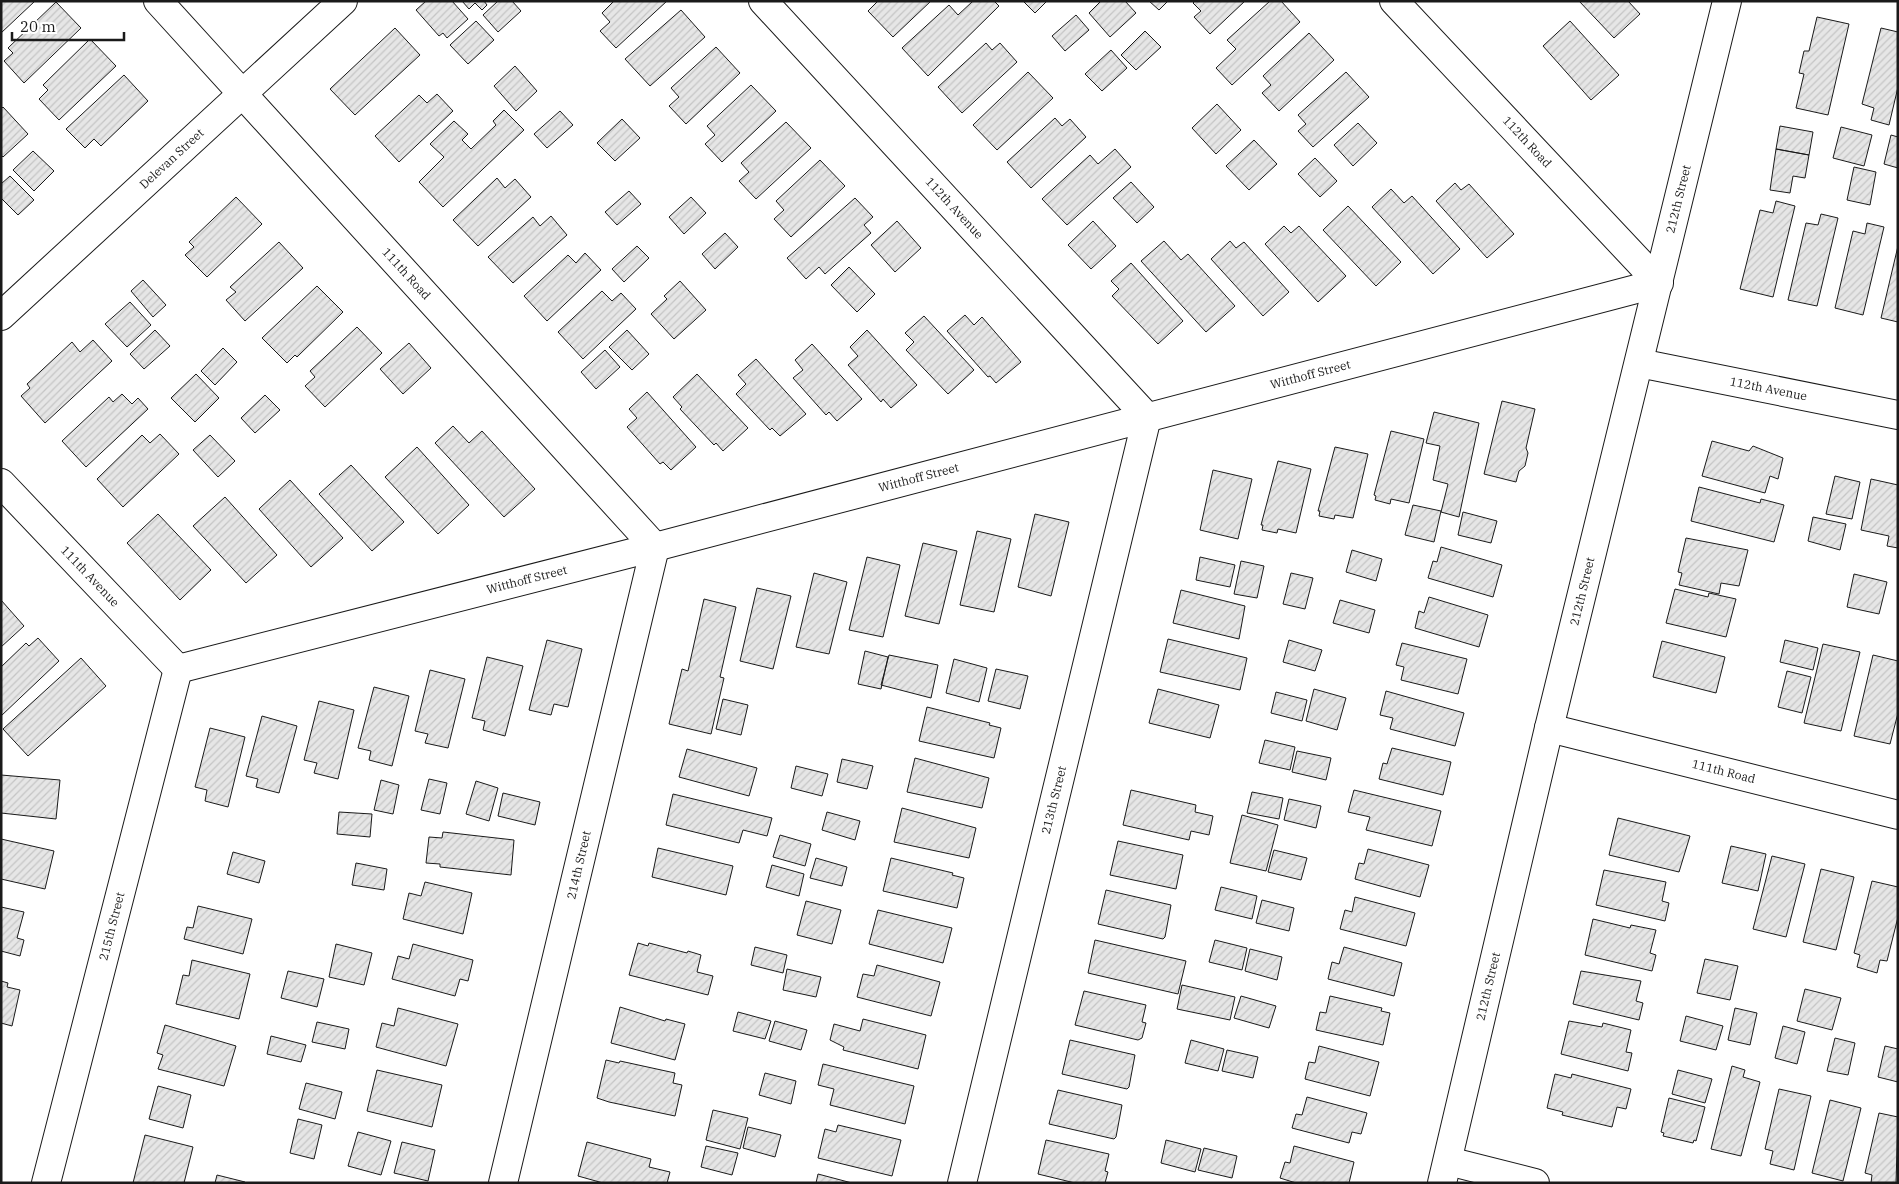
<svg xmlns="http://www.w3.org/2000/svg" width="1899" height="1184" font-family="'IBM Plex Serif',serif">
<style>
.building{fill:url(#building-hatch);stroke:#1a1a1a}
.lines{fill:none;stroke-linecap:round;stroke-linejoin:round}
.street-casing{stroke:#1a1a1a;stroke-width:30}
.street{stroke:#fff;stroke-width:28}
.labels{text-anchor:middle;stroke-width:4;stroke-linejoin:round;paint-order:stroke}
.street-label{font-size:12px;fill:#1a1a1a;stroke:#fff}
</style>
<defs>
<pattern id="building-hatch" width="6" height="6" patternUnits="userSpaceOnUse" patternTransform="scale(1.25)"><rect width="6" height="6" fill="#e6e6e6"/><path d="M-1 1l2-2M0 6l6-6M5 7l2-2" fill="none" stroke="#c5c5c5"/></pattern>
</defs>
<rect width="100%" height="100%" fill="#fff"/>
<path class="building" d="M1,1H35L1,33Z
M426,1H452L468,19L447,38L443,33L439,36L416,10Z
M462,1H484L487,5L482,10L475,3L469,9Z
M498,1H512L521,11L498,32L483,15Z
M614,1H667L616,48L600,31L610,22L602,13Z
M878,1H931L893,37L868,11Z
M973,1H994L999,6L928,76L902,48L949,5L958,15Z
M1023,1H1047L1035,13Z
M1101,1H1125L1136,13L1110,37L1089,13Z
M1149,1H1168L1159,10Z
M1195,1H1245L1210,34L1194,17L1201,11L1193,3Z
M1270,1H1281L1300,22L1232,85L1216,68L1236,49L1227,40Z
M1579,1H1628L1640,14L1614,38Z
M56,2L81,28L24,83L4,61L13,53L8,48Z
M681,10L705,37L650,86L625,59Z
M1076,15L1089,30L1065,51L1052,36Z
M1817,17L1849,24L1828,115L1796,108L1804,74L1799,73L1804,51H1809Z
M476,21L494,40L468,64L450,45Z
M1570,21L1619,75L1591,100L1543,46Z
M395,28L420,55L355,115L330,89Z
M1881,28L1898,32V87L1889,125L1871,120L1874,108L1862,104Z
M1145,31L1161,47L1136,70L1121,55Z
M1309,33L1334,60L1279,111L1262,93L1271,85L1263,76Z
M90,39L116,66L59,120L39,99L48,90L43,85Z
M986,43L992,50L1000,43L1017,62L962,113L938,87Z
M716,47L740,73L686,124L669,106L679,97L671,88Z
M1111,50L1127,68L1102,91L1085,74Z
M515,66L537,91L516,111L494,86Z
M1028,72L1053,98L997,150L973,125Z
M1346,72L1369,97L1313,147L1298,131L1306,124L1298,115Z
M124,75L148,101L101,146L94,139L85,148L66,129Z
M751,85L776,111L722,162L705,144L715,135L707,126Z
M437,94L453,111L399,162L375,136L419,95L427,103Z
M1217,104L1241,130L1216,154L1192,128Z
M3,107L28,134L3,157L1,155V109Z
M504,110L524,130L443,207L419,182L444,157L430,144L454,121L468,134L462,140L471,149L496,125L493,121Z
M560,111L573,125L547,148L534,134Z
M1055,118L1062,126L1070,119L1086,137L1031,188L1007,162Z
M622,119L640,138L615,161L597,143Z
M786,122L811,148L756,199L739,181L749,172L741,163Z
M1358,123L1377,143L1353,166L1334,145Z
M1780,126L1813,132L1809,155L1776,149Z
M1841,127L1872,135L1864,166L1833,158Z
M1891,135L1898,137V168L1884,164Z
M1254,140L1277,164L1249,190L1226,166Z
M1115,149L1131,167L1067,225L1042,199L1090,155L1098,164Z
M1776,149L1809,155L1805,178L1793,176L1790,193L1770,190Z
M33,151L54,171L34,191L13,170Z
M1315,158L1337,181L1320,197L1298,174Z
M820,160L845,186L791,237L774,219L784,210L776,201Z
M1854,167L1876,172L1870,205L1847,200Z
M10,176L34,200L18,215L1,198V184Z
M497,178L505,188L515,179L531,197L478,246L453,220Z
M1131,182L1154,207L1137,223L1113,198Z
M1455,183L1461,190L1469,184L1514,234L1487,258L1436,201Z
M1391,189L1404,203L1412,196L1460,249L1433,274L1372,207Z
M629,191L641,204L617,225L605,212Z
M236,197L262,224L207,277L185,255L194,247L189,242Z
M691,197L706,213L684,234L669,217Z
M855,198L873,217L864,225L871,233L825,274L819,267L806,279L787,258Z
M1776,201L1795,206L1773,297L1740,289L1760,210L1773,213Z
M1348,206L1401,262L1376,286L1323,230Z
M1821,214L1838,218L1817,306L1788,300L1806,223L1818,225Z
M551,216L567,235L513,283L488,257L533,217L540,226Z
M897,221L921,248L895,272L871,245Z
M1093,221L1116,246L1091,269L1068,245Z
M1867,223L1884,227L1863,315L1835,308L1853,231L1865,234Z
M1284,226L1291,233L1299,226L1346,276L1318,302L1265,244Z
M725,233L738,247L715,269L702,254Z
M1164,241L1181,260L1188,254L1235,306L1206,332L1141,261Z
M1230,241L1236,248L1244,242L1289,292L1263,316L1211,259Z
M279,242L303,268L245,321L226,300L236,292L230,287Z
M637,246L649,258L624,282L612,269Z
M1898,246V322L1881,318Z
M585,253L601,270L547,321L524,296L568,255L576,263Z
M1131,263L1183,321L1158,344L1112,296L1119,289L1111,281Z
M849,267L875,294L857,312L831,285Z
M143,280L166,305L153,317L131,291Z
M680,281L706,310L674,339L651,314L667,299L664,296Z
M317,286L343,312L297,357L295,355L287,363L262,338Z
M602,291L612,301L621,293L636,309L583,359L558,332Z
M130,302L151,325L127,347L105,324Z
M965,315L974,325L982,317L1021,362L996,383L990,376L988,377L947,331Z
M924,316L974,370L948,394L906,350L914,342L905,333Z
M357,327L382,353L325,407L305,386L315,377L310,371Z
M155,330L170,346L144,369L130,354Z
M627,330L649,354L632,370L609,347Z
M867,330L917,385L891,408L883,399L881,402L848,365L858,356L850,347Z
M93,340L112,361L45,423L21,396L30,388L27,384L72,342L80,352Z
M409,343L431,368L403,394L380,369Z
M812,344L862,399L837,421L829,412L826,415L793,378L803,370L795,360Z
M223,348L237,362L215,385L201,371Z
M605,350L620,367L596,389L581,372Z
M756,359L806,414L780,436L772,428L770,430L736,394L746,384L738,375Z
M196,374L219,398L195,422L171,398Z
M697,374L748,428L723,451L716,443L714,445L680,409L682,407L673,397Z
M647,392L696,447L671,470L663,462L660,464L627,427L637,418L629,409Z
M122,394L132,404L138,398L148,409L86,467L62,441L109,397L113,402Z
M265,395L280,410L255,433L241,418Z
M1502,401L1535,409L1526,448L1528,453L1525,466L1519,471L1516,482L1484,474Z
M1434,412L1479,423L1459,517L1441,512L1448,484L1433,480L1440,446L1426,443Z
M453,426L469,443L482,431L535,489L504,517L435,443Z
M1391,431L1424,439L1409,503L1391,499L1390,504L1375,500L1376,496L1374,495Z
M160,434L179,454L123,507L97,479L142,435L150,443Z
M210,435L235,461L218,477L193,450Z
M1712,441L1749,451L1753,446L1783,458L1778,479L1770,476L1765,493L1702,476Z
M417,447L469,505L438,534L385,477Z
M1335,447L1368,454L1353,518L1335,515L1334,519L1319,516L1320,511H1318Z
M1278,461L1311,469L1296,533L1278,529L1277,533L1262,530L1263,525H1261Z
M351,465L404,522L372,551L319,494Z
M1213,470L1252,479L1238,539L1200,530Z
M1835,476L1860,482L1852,519L1826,514Z
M1871,479L1898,485V548L1887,546L1889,536L1861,530Z
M290,480L343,538L311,567L259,509Z
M1699,487L1760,503L1761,499L1784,505L1774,542L1691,521Z
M225,497L277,555L246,583L193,526Z
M1413,505L1441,511L1434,542L1405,535Z
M1463,512L1497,521L1491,543L1458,535Z
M158,514L211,570L180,600L127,543Z
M1035,514L1069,522L1051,596L1018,587Z
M1813,517L1846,524L1840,550L1808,541Z
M977,531L1011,539L994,612L960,605Z
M1686,538L1748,550L1739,586L1721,583L1719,594L1679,585L1682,573L1678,572Z
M923,543L957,551L939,624L905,616Z
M1441,547L1502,565L1493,597L1428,578L1433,561L1437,562Z
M1352,550L1382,559L1376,581L1346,572Z
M867,557L900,565L883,637L849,630Z
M1200,557L1235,565L1230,587L1196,580Z
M1241,561L1264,566L1257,598L1234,594Z
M814,573L847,582L829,654L796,647Z
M1291,573L1313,578L1305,609L1283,604Z
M1854,574L1887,582L1879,614L1847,607Z
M757,588L791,596L773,669L740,661Z
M1675,589L1708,597L1709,593L1736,599L1726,637L1666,623Z
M1181,590L1245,606L1239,639L1173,623Z
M1429,597L1488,615L1479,647L1415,628L1419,611L1424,613Z
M704,599L736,607L720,677L724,678L711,734L669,724L682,669L688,671Z
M1,600L24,626L1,647Z
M1340,600L1375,610L1369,633L1333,623Z
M38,638L59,661L1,716V667L26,643L29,646Z
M1168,639L1247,658L1240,690L1160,672Z
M547,640L582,649L568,707L554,704L551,715L529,710Z
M1289,640L1322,650L1315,671L1283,662Z
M1785,640L1818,648L1813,670L1780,662Z
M1662,641L1725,657L1716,693L1653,677Z
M1402,643L1467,659L1458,694L1401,680L1404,667L1396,665Z
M1823,644L1860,652L1841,731L1804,723Z
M865,651L888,657L881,689L858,684Z
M889,655L938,665L931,698L881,685Z
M1873,655L1898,661V713L1890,744L1854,736Z
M487,657L523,666L505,736L483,730L485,721L472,718Z
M81,658L106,686L28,756L3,729Z
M954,659L987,668L979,702L946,693Z
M996,669L1028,676L1020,709L988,701Z
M430,670L465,679L448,748L425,743L428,734L415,731Z
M1787,671L1811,677L1802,713L1778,707Z
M374,687L409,696L392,766L369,760L371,751L358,748Z
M1158,689L1219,705L1210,738L1149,723Z
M1314,689L1346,698L1337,730L1306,721Z
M1386,691L1464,713L1455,746L1390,729L1393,718L1380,715Z
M1276,692L1307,700L1302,721L1271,713Z
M723,699L748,705L741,735L716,729Z
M319,701L354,710L338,779L314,773L317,763L304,760Z
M927,707L990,723L989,725L1001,728L994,758L919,741Z
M262,716L297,726L279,793L256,787L258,779L246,776Z
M210,728L245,737L228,807L205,801L207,790L195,787Z
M1265,740L1295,747L1290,770L1259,763Z
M1392,748L1451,762L1443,795L1379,779L1383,763L1387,764Z
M687,749L757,768L749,796L679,777Z
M1297,751L1331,758L1326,780L1292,772Z
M915,758L989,778L982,808L907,792Z
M842,759L873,766L867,789L837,782Z
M796,766L828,774L822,796L791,788Z
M1,775L60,780L56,819L1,813Z
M429,779L447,783L440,814L421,810Z
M381,780L399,785L393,814L374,810Z
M476,781L498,788L489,821L466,814Z
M1131,790L1196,805L1195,812L1213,816L1209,835L1191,831L1189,840L1123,825Z
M1354,790L1441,811L1432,846L1366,830L1370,817L1348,812Z
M1252,792L1283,798L1279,819L1247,813Z
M503,793L540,802L535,825L498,816Z
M673,794L772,818L767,836L743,830L739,843L666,825Z
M1289,799L1321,806L1316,828L1284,820Z
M902,808L976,828L969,858L894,842Z
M339,812L372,814L370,837L337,834Z
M827,812L860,821L855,840L822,830Z
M1242,815L1278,825L1266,871L1230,863Z
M1618,818L1690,836L1679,872L1609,855Z
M443,832L514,840L511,875L440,867V864L426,863L429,837L442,838Z
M780,835L811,844L805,866L773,857Z
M1,839L54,851L45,889L1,879Z
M1118,841L1183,855L1176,889L1110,875Z
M1731,846L1766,854L1758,891L1722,883Z
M658,848L733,866L726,895L652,877Z
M1368,849L1429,865L1420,897L1355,879L1359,863L1364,864Z
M1274,850L1307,858L1301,880L1268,872Z
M233,852L265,861L259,883L227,874Z
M1772,856L1805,864L1786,937L1753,929Z
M816,858L847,867L842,886L810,878Z
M891,858L953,873L952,875L964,878L957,908L883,891Z
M356,863L387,869L384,890L352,885Z
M772,865L804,874L799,896L766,887Z
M1821,869L1854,877L1836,950L1803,942Z
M1604,870L1666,882L1662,901L1669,903L1665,921L1596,905Z
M1872,881L1898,887V917L1887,961L1880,960L1877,973L1857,967L1860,955L1854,953Z
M425,882L472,893L463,934L403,919L409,893L421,896Z
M1221,887L1257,896L1252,919L1215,910Z
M1106,890L1171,905L1165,937L1163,939L1098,924Z
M1355,897L1415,913L1406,946L1340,929L1345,910L1352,912Z
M1262,900L1294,908L1289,931L1256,923Z
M806,901L841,910L832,944L797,935Z
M198,906L252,919L243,954L184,939L187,927L193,928Z
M1,907L24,912L17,938L24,940L20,956L1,951Z
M878,910L952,928L943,963L869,944Z
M1593,919L1630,928L1631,925L1656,930L1650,953L1656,955L1652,971L1585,955Z
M1095,940L1186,961L1178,994L1088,973Z
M1215,940L1247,948L1242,970L1209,962Z
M638,943L648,946L649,943L687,953L688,951L701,955L697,972L713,976L708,995L629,975Z
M336,944L372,953L364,985L329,977Z
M413,944L473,960L468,981L460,979L455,996L392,979L398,956L409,959Z
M755,947L787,955L783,973L751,965Z
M1344,947L1402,963L1394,996L1328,979L1332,962L1339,964Z
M1250,949L1282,957L1277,980L1245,971Z
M1705,959L1738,966L1730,1000L1697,993Z
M192,960L250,974L239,1019L176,1004L183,975L189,976Z
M877,965L940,982L931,1016L857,997L863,974L874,976Z
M787,969L821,977L816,997L783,990Z
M288,971L324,979L317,1007L281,998Z
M1581,971L1641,981L1636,1001L1643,1003L1639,1020L1573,1004Z
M1,981L8,983L7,987L20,990L12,1026L1,1023Z
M1182,985L1235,997L1230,1020L1177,1009Z
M1805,989L1841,998L1832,1030L1797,1021Z
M1084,991L1146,1005L1142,1022L1146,1023L1142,1038L1138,1040L1075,1025Z
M1241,996L1276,1006L1269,1028L1234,1018Z
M1330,996L1382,1008L1381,1011L1390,1013L1383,1045L1316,1030L1320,1012L1326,1013Z
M620,1007L665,1021L666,1019L685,1024L675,1060L611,1043Z
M398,1008L458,1024L446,1066L376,1047L382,1023L394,1026Z
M1735,1008L1757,1013L1750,1045L1728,1040Z
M738,1012L771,1021L765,1039L733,1031Z
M1686,1016L1723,1026L1716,1050L1680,1041Z
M863,1019L926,1035L918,1069L843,1050L844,1047L830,1040L834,1024L860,1031Z
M775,1021L807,1030L801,1050L769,1041Z
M1569,1021L1602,1027L1603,1023L1631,1030L1626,1052L1632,1053L1628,1071L1561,1054Z
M317,1022L349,1029L345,1049L312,1042Z
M165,1025L236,1046L224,1086L158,1069L163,1055L157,1053Z
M1783,1026L1805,1032L1797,1064L1775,1058Z
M271,1036L306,1045L301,1062L267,1054Z
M1835,1038L1855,1043L1848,1075L1827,1071Z
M1070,1040L1135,1055L1129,1087L1127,1089L1062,1074Z
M1191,1040L1224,1049L1218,1071L1185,1063Z
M1319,1046L1379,1062L1370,1096L1305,1079L1309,1062L1315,1063Z
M1885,1046L1898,1049V1082L1878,1077Z
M1227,1050L1258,1057L1253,1078L1222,1071Z
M606,1060L619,1063L620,1061L675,1073L673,1083L682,1085L675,1116L609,1102L597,1098Z
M823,1064L914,1086L905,1124L830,1105L834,1089L818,1085Z
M1732,1066L1745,1070L1743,1077L1760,1082L1741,1156L1711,1149Z
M377,1070L442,1085L432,1127L367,1111Z
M1678,1070L1712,1079L1705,1103L1672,1094Z
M765,1073L796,1081L791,1104L759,1095Z
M1555,1074L1571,1078L1572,1074L1631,1089L1626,1109L1617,1107L1612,1127L1562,1115L1563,1112L1547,1108Z
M306,1083L342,1092L335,1119L299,1109Z
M158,1086L191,1095L183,1128L149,1119Z
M1779,1089L1811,1096L1794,1170L1770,1164L1773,1151L1765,1149Z
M1058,1090L1122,1105L1116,1137L1114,1139L1049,1124Z
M1307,1097L1367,1113L1361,1134L1352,1132L1349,1143L1292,1128L1296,1114L1302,1115Z
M1669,1098L1705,1107L1696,1141L1694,1140L1693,1143L1663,1136L1664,1133L1661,1132Z
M1830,1100L1861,1108L1843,1181L1812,1173Z
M713,1110L748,1118L740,1149L706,1140Z
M1879,1113L1898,1117L1896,1183H1871L1872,1175L1865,1173Z
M298,1119L322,1125L314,1159L290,1153Z
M838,1125L901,1140L892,1176L818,1158L825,1129L836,1132Z
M748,1127L781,1135L775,1157L743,1148Z
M358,1132L391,1141L381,1175L348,1166Z
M145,1135L193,1147L184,1183H133Z
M1046,1140L1109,1154L1105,1171L1108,1172L1105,1183H1075L1038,1174Z
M1166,1140L1201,1149L1195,1172L1161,1163Z
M402,1142L435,1150L428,1181L394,1173Z
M587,1142L651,1159L649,1167L670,1172L667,1183H603L578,1176Z
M706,1146L738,1153L732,1175L701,1167Z
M1294,1146L1354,1162L1349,1183H1296L1280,1178L1285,1162L1290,1163Z
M1204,1148L1237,1156L1232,1178L1198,1170Z
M818,1174L852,1183H816Z
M217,1175L245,1182V1183H215Z"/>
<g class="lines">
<g class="street-casing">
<g id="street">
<path id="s1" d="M158,1L655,547L503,1183"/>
<path id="s2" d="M763,1L1147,417L962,1183"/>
<path id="s3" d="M1,316L343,1"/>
<path id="s4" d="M1639,363L1898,415"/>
<path id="s5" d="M1,483L178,669"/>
<path id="s6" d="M178,669L655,547L1659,283L1394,1"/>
<path id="s7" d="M1549,728L1898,815"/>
<path d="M1448,1161L1535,1183"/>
<path id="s8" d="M46,1183L178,669"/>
<path id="s9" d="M1442,1183L1549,728L1727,1"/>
</g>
</g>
<use href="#street" class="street"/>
</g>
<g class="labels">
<g class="street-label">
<text transform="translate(1527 142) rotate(47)" y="4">112th Road</text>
<text dy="4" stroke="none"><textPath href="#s3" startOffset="232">Delevan Street</textPath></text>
<text dy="4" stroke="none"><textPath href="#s9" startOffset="1012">212th Street</textPath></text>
<text dy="4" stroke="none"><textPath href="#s2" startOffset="282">112th Avenue</textPath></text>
<text dy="4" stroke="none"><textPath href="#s1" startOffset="369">111th Road</textPath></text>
<text dy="4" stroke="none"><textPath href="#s6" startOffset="1170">Witthoff Street</textPath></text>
<text dy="4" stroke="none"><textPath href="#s4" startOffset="132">112th Avenue</textPath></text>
<text dy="4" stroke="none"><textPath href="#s6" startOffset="765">Witthoff Street</textPath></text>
<text dy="4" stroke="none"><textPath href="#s5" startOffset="129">111th Avenue</textPath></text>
<text dy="4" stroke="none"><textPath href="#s6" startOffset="360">Witthoff Street</textPath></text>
<text dy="4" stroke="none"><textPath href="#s9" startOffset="608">212th Street</textPath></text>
<text dy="4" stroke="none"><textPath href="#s7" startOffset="180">111th Road</textPath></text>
<text transform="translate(1054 800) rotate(-76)" y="4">213th Street</text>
<text transform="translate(579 865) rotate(-77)" y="4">214th Street</text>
<text dy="4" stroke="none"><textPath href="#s8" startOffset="265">215th Street</textPath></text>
<text dy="4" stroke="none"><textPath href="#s9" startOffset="202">212th Street</textPath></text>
</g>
</g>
<rect width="1899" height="1184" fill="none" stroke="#1a1a1a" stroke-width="5"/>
<path d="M12 32v8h112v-8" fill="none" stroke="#1a1a1a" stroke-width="2.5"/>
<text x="20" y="32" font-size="15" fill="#1a1a1a" stroke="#ffffff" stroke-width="4" paint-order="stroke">20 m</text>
</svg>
